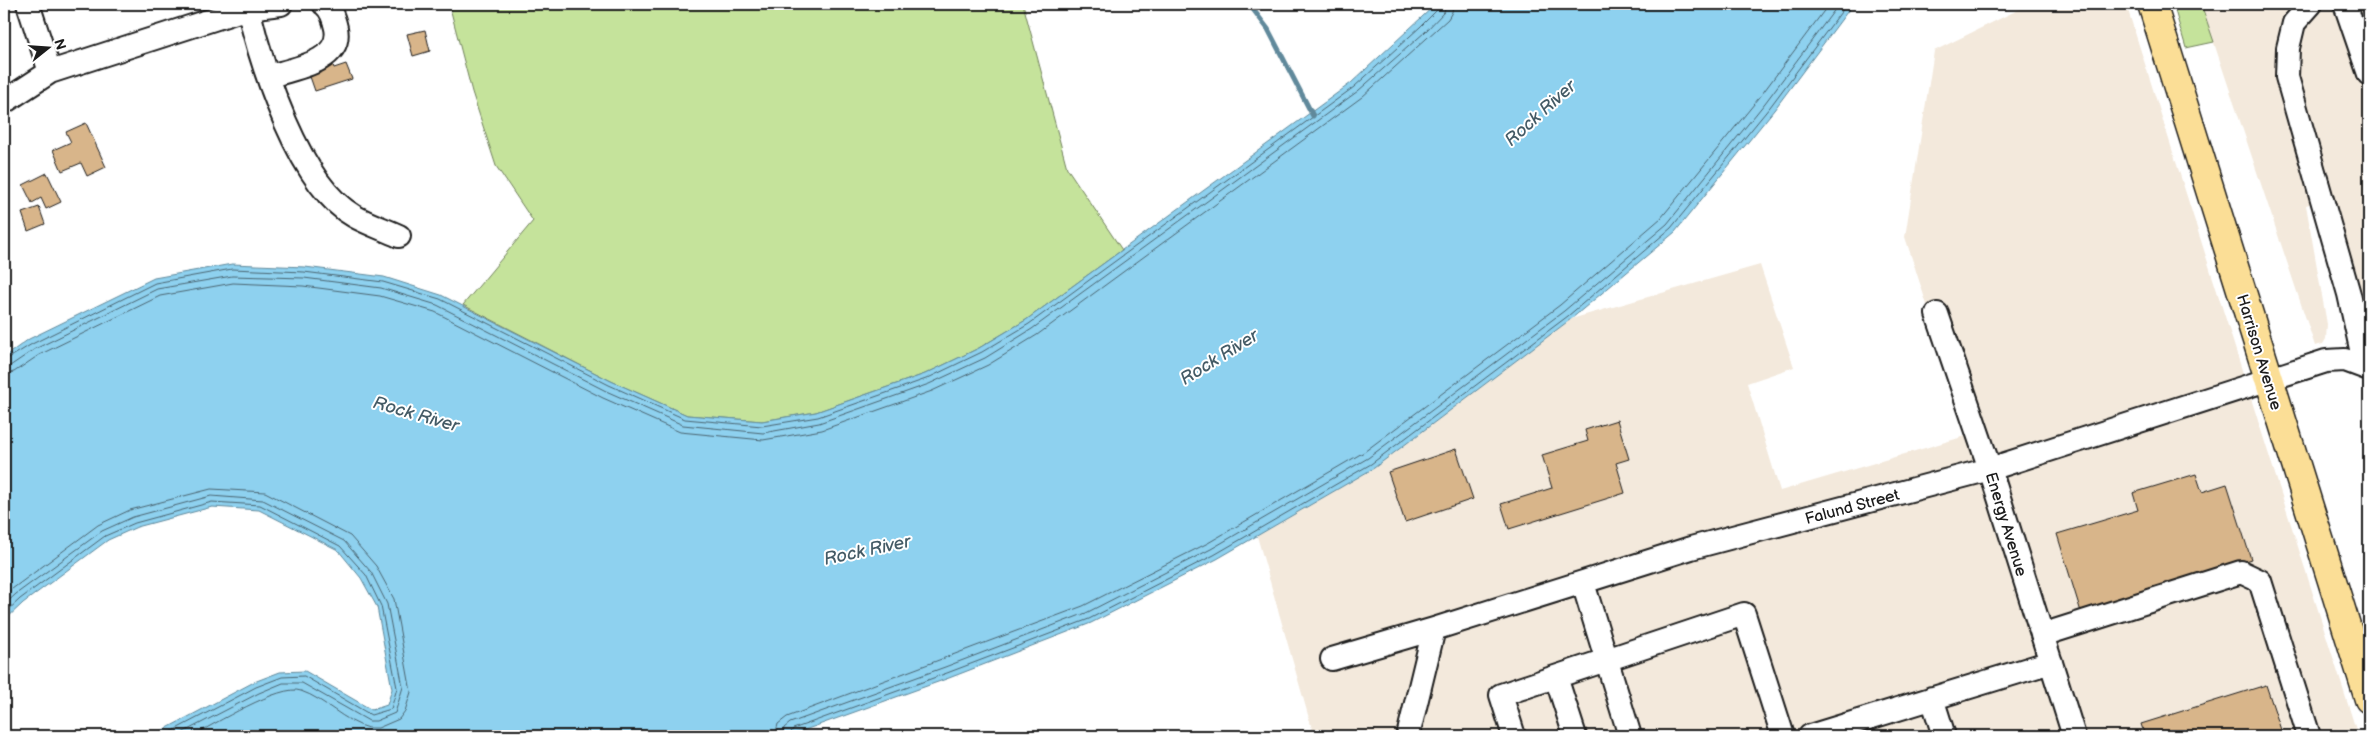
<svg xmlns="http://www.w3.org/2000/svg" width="2373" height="740" font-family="'Balsamiq Sans',sans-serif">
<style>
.built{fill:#f3e9dc}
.green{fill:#c5e39b;stroke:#70805c}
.water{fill:#8ed1ef;stroke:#60899b}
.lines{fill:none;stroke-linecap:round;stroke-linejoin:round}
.shore{stroke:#4a6470;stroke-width:1}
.stream{stroke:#60899b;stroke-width:5}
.building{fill:#d8b58a;stroke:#1c1c1c}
.minor-casing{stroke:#1c1c1c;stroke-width:26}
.major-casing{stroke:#1c1c1c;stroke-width:31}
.minor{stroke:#fff;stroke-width:22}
.major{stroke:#fbde96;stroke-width:28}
.labels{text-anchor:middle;stroke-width:4;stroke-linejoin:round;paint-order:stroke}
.street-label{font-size:16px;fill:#1c1c1c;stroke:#fff}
.water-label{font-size:18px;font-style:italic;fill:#445b66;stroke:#fff}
</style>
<rect width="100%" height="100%" fill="#fff"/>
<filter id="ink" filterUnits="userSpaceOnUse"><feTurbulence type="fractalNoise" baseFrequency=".02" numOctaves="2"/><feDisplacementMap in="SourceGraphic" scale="10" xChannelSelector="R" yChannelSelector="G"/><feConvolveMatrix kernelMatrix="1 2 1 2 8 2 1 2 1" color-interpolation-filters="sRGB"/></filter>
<g filter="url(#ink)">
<path class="built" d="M2030,4H2126L2358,736H1314L1257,536L1374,468L1571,319L1760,265L1794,367L1747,383L1780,491L1969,435L1905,237L1934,51Z
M2201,4H2369V332L2367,331L2332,198L2306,205L2327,324L2326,339L2323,344L2315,346Z"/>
<path class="green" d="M449,4H1023L1067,168L1122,250L1026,320L979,348L925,374L816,412L762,421L687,415L611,381L463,305L533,221L496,166L472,92Z
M2173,4H2201L2214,42L2186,48Z"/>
<path class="water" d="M1436,4H1853L1774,110L1675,232L1571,319L1374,468L1217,559L1091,623L949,678L788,736H152L254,682L280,672L305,671L372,710L387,705L392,689L377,607L361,578L338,550L259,510L212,507L137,527L108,540L23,603L4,621V357L29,339L154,278L232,264L305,267L384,277L441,295L611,381L687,415L762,421L816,412L925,374L979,348L1026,320L1351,83Z"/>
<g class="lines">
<path class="shore" d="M4,361L32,344L155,283L232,269L304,272L383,282L440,299L609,385L685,419L762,426L818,417L926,379L982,352L1029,324L1354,87L1420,27L1438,9L1440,4
M4,367L10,366L35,349L157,289L232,276L304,278L381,288L437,305L606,391L683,425L763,433L819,423L929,384L985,358L1032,329L1358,91L1425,32L1444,12L1446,4
M4,374L14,372L39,355L160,296L233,283L303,286L380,296L435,312L603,398L680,432L763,440L822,430L932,391L988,365L1037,335L1362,97L1448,19L1452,12L1453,4
M4,595L98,525L130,510L211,489L265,492L350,536L376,566L394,599L411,692L405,711L399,719L378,728H369C344,722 325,699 301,691C281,683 213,725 192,736
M4,605L16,594L102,531L133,517L211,496L263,500L344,541L371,572L387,604L403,687L395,713L376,721H369L302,683H283L259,693L176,736
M4,614L20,599L105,536L135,523L212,502L260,505L340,546L366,575L381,606L397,688L391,709L371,715L304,676L282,677L256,687L163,736
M775,736L778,724L787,717L1083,606L1208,543L1364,452L1560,305L1661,218L1759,98L1829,4
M782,736L784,728L790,723L945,667L1086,613L1211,549L1368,458L1564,311L1667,224L1765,103L1839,4
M789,736L793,729L947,673L1089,619L1214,555L1371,464L1568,316L1671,228L1770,107L1847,4"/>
<path class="stream" d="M1249,4L1268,29L1313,116"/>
</g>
<path class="building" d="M425,30L430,51L413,56L407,34Z
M331,60L334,68L346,64L352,79L315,91L307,68Z
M86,123L106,167L87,176L81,163L62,171L53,150L71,142L66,132Z
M47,173L61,202L46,209L41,198L32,203L23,185Z
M39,207L45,224L28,231L22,213Z
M1617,420L1629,459L1616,463L1625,493L1509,529L1501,504L1552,488L1542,455L1588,441L1585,430Z
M1456,449L1473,499L1405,522L1388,472Z
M2196,474L2202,492L2227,484L2251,559L2081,612L2057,534L2138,510L2133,493Z
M2266,685L2283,736H2145L2141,724Z"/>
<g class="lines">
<g class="minor-casing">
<path id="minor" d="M28,4L50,72
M248,4V8L281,4
M2311,4L2294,23L2288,48L2287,77L2349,294L2365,367
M2345,4L2369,74
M269,76C293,69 343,62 336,28C334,19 331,9 324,4
M4,102L50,72L248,8C262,67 299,185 354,216C368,224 384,229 399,236
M1937,314L1990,469L2074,736
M1583,583L1630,736
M2042,635L2241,572L2260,581L2309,736
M1332,659L1434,629L1691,548L1990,469L2326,361L2345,360L2369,369
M1556,677L1575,736
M1932,698L1944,736
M1408,736L1434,629
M1514,736L1501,695L1744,614L1783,736
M1810,736L2051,662"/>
</g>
<g class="major-casing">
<path id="major" d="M2152,4L2369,699"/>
</g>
<use href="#minor" class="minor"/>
<use href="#major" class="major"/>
</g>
</g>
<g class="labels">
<g class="street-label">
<text transform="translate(2260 352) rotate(73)" y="6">Harrison Avenue</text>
<text transform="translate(1852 506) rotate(-15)" y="6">Falund Street</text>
<text transform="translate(2007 524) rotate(73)" y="6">Energy Avenue</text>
</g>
<g class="water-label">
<text transform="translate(1540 113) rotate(-42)" y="6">Rock River</text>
<text transform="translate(1219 357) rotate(-32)" y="6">Rock River</text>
<text transform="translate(416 414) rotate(16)" y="6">Rock River</text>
<text transform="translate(867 550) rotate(-12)" y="6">Rock River</text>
</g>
</g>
<rect width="2373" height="740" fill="none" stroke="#fff" stroke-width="20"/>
<rect x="10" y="10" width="2353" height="720" fill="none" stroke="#1c1c1c" stroke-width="2" filter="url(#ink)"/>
<g transform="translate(48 48) rotate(73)" stroke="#ffffff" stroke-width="4" paint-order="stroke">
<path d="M0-4L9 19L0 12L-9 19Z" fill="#1c1c1c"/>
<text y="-8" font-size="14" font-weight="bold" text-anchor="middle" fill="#1c1c1c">N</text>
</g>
</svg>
